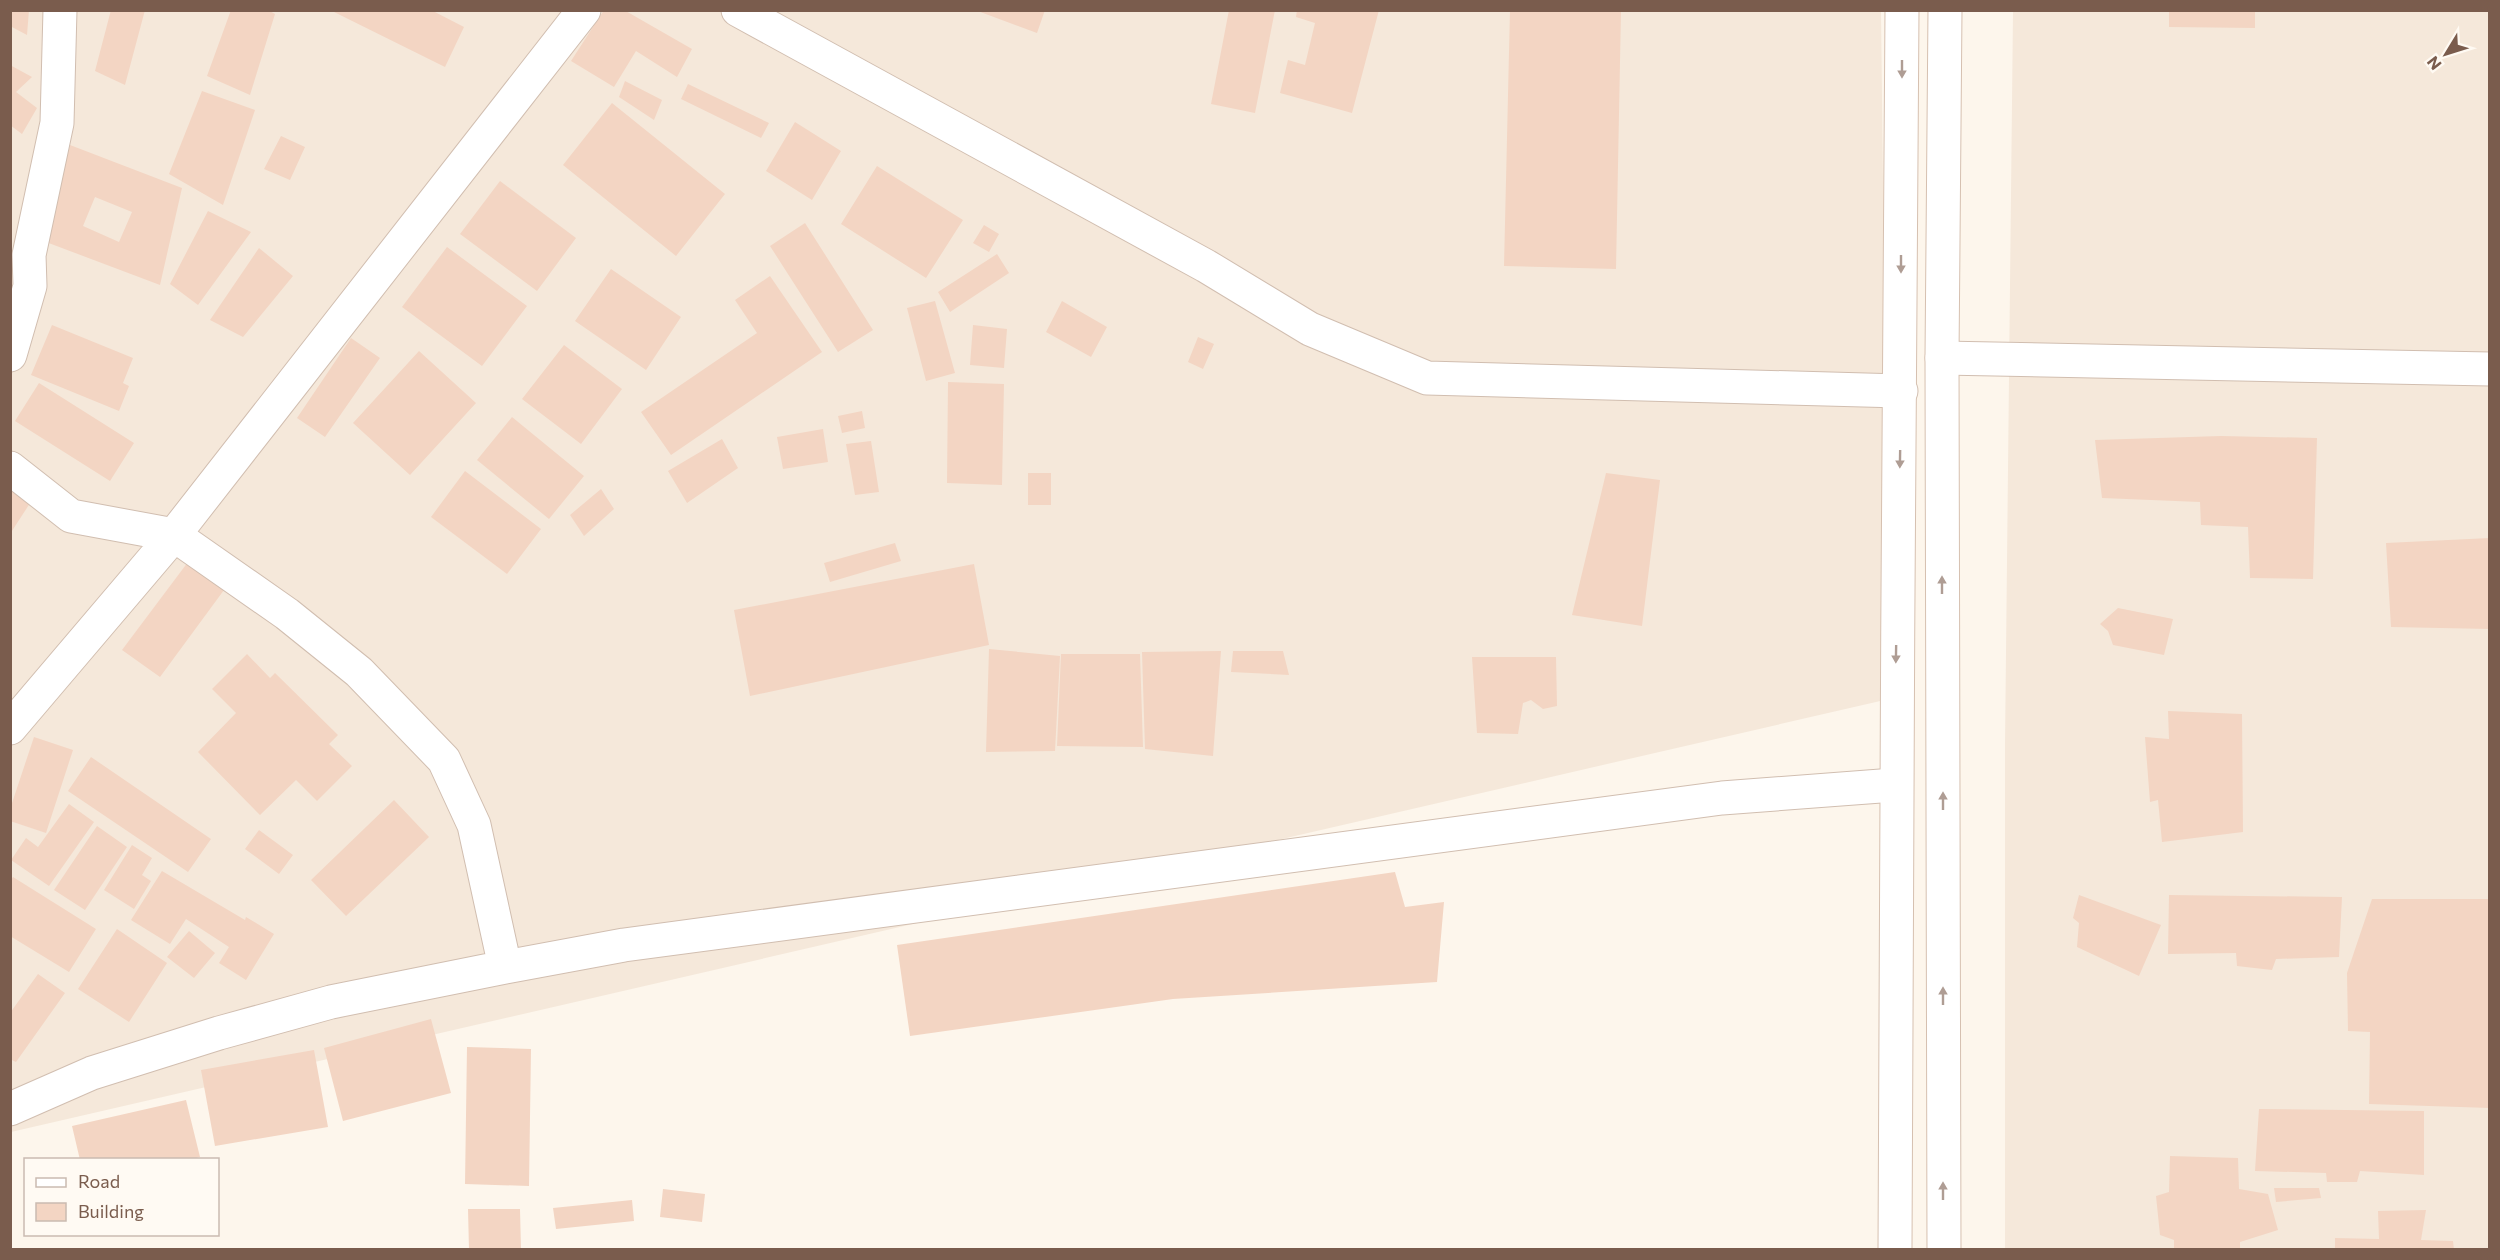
<svg xmlns="http://www.w3.org/2000/svg" width="2500" height="1260" font-family="Commissioner,sans-serif">
<style>
.residential{fill:#f5e8da}
.building{fill:#f3d5c3;fill-rule:evenodd}
.lines{fill:none;stroke-linecap:round;stroke-linejoin:round}
.minor-casing{stroke:#d1beb0;stroke-width:35}
.secondary-casing{stroke:#d6c0b0;stroke-width:35}
.minor{stroke:#fff;stroke-width:33}
.secondary{stroke:#fff;stroke-width:33}
.oneway{fill:#af9d94}
</style>
<rect width="100%" height="100%" fill="#fdf6ec"/>
<path class="residential" d="M10,11H1881L1889,699L11,1132Z
M2013,11H2489V1249H2005V745Z"/>
<path class="building" d="M10,10H29L27,35L10,26Z
M111,10H145L125,85L95,71Z
M231,10H268L275,14L250,95L207,76Z
M330,10H431L464,27L445,67Z
M604,10H624L692,49L677,77L636,51L614,87L571,61Z
M975,10H1045L1037,33Z
M1229,10H1275L1255,113L1211,104Z
M1297,10H1379L1352,113L1280,93L1288,60L1305,65L1315,23L1296,17Z
M1510,10H1621L1616,269L1504,266Z
M2169,10H2255V28L2169,27Z
M10,65L32,77L16,92L37,108L22,134L10,125Z
M625,81L662,100L654,120L619,97Z
M688,84L769,123L761,138L681,99Z
M202,91L255,110L223,205L169,174Z
M612,103L725,194L676,256L563,165Z
M795,122L841,151L812,200L766,171Z
M281,136L305,147L290,180L264,169Z
M70,145L182,188L160,285L46,242ZM95,197L132,212L119,242L83,226Z
M877,166L963,220L926,278L841,224Z
M500,181L576,238L537,291L460,234Z
M208,211L251,232L198,305L170,284Z
M805,223L873,330L838,352L770,246Z
M984,225L999,234L989,252L973,243Z
M447,247L527,306L482,366L402,307Z
M259,248L293,276L243,337L210,320Z
M997,254L1009,273L950,312L938,292Z
M611,269L681,317L646,370L575,321Z
M770,276L822,352L671,455L641,412L757,333L735,300Z
M935,301L955,373L926,381L907,308Z
M1062,301L1107,327L1091,357L1046,332Z
M52,325L133,358L123,383L129,386L119,411L31,375Z
M973,325L1007,329L1004,368L970,365Z
M1198,337L1214,344L1203,369L1188,362Z
M351,338L380,358L325,437L297,418Z
M564,345L622,389L581,444L522,399Z
M419,351L476,403L410,475L353,423Z
M948,382L1004,384L1002,485L947,483Z
M39,383L134,443L110,481L15,421Z
M862,411L865,428L842,433L838,416Z
M512,417L584,476L549,519L477,460Z
M823,429L828,462L783,469L777,437Z
M2221,436L2317,438L2313,579L2250,578L2248,527L2201,525L2200,502L2102,498L2095,440Z
M722,439L738,468L687,503L668,471Z
M871,441L879,492L855,495L846,444Z
M465,471L541,529L507,574L431,517Z
M1028,473H1051V505H1028Z
M1606,473L1660,480L1642,626L1572,615Z
M10,482L34,497L10,534Z
M601,489L614,509L584,536L570,515Z
M2490,538V629L2391,627L2386,543Z
M895,543L901,561L830,582L824,563Z
M188,562L224,590L160,677L122,650Z
M974,564L989,645L750,696L734,610Z
M2118,608L2173,619L2164,655L2113,645L2108,631L2100,624Z
M989,649L1060,656L1055,751L986,752Z
M1221,651L1213,756L1145,749L1142,652Z
M1233,651H1283L1289,675L1231,672Z
M247,654L270,678L275,673L338,735L329,744L352,766L317,801L296,780L260,815L198,752L236,713L212,689Z
M1061,654H1140L1143,747L1057,746Z
M1472,657H1556L1557,706L1543,709L1531,700L1523,703L1518,734L1477,733Z
M2168,711L2242,714L2243,832L2162,842L2158,800L2150,802L2145,737L2169,739Z
M34,737L73,750L46,833L10,821V809Z
M91,757L211,839L188,872L68,791Z
M394,800L429,837L346,916L311,880Z
M69,804L94,822L49,886L11,860L26,838L38,847Z
M97,826L127,847L85,910L54,890Z
M259,830L293,855L279,874L245,849Z
M132,845L152,858L142,875L151,881L134,909L104,890Z
M162,871L245,920L246,917L274,934L246,980L219,963L229,947L186,919L170,944L131,920Z
M1395,872L1405,907L1444,902L1437,982L1173,999L910,1036L897,945Z
M13,877L96,929L69,972L10,936V881Z
M2079,895L2161,925L2139,976L2077,947L2079,923L2073,918Z
M2169,895L2342,897L2339,957L2276,959L2272,970L2237,966L2236,953L2168,954Z
M2372,899H2490V1108L2369,1104L2370,1032L2348,1031L2347,973Z
M117,929L167,963L129,1022L78,989Z
M189,931L215,953L194,978L167,957Z
M38,974L65,993L16,1062L10,1059V1013Z
M431,1019L451,1093L343,1121L324,1048Z
M467,1047L531,1049L529,1186L465,1184Z
M314,1050L328,1127L215,1146L201,1070Z
M186,1100L200,1157L189,1160H80L72,1126Z
M2259,1109L2424,1111V1175L2360,1171L2357,1182H2327L2326,1173L2255,1171Z
M2170,1156L2238,1158L2239,1189L2268,1194L2278,1230L2240,1242V1250H2174V1240L2160,1235L2156,1196L2169,1192Z
M2274,1188H2319L2321,1198L2276,1202Z
M663,1189L705,1194L702,1222L660,1217Z
M632,1200L634,1221L556,1229L553,1208Z
M468,1209H520L521,1250H469Z
M2426,1210L2421,1240L2453,1241L2454,1250H2335V1238L2379,1239L2378,1211Z"/>
<g class="lines">
<g class="minor-casing">
<path id="minor" d="M738,10L1206,266L1310,329L1427,378L1901,391
M10,355L30,286L29,255L57,123L60,10
M1942,358L2490,369
M10,468L71,516L174,535L287,614L359,672L444,760L474,825L505,967
M10,728L174,535L584,10
M10,1109L92,1073L219,1033L331,1002L505,967L624,945L1722,798L1894,785"/>
</g>
<g class="secondary-casing">
<path id="secondary" d="M1895,1250C1894,836 1901,424 1902,10
M1944,1250L1942,358L1945,10"/>
</g>
<use href="#minor" class="minor"/>
<use href="#secondary" class="secondary"/>
</g>
<defs><path id="oneway-solid" d="M-6-.8H1V-3.2L6.5 0L1 3.2V.8H-6Z" transform="scale(1.5)"/></defs>
<g class="oneway">
<use href="#oneway-solid" transform="translate(1902 69) rotate(90)"/>
<use href="#oneway-solid" transform="translate(1901 264) rotate(90)"/>
<use href="#oneway-solid" transform="translate(1900 459) rotate(91)"/>
<use href="#oneway-solid" transform="translate(1942 585) rotate(-90)"/>
<use href="#oneway-solid" transform="translate(1896 654) rotate(91)"/>
<use href="#oneway-solid" transform="translate(1943 801) rotate(-90)"/>
<use href="#oneway-solid" transform="translate(1943 996) rotate(-90)"/>
<use href="#oneway-solid" transform="translate(1943 1191) rotate(-90)"/>
</g>
<rect width="2500" height="1260" fill="none" stroke="#7a5c4d" stroke-width="24"/>
<rect x="24" y="1158" width="195" height="78" fill="#fffaf3" stroke="#cabbb1" stroke-width="1.5"/>
<rect x="36" y="1178" width="30" height="9" fill="#ffffff" stroke="#cabbb1" stroke-width="1.5"/>
<text x="78" y="1188" font-size="18" fill="#7a5c4d">Road</text>
<rect x="36" y="1203" width="30" height="18" fill="#f3d5c3" stroke="#cabbb1" stroke-width="1.5"/>
<text x="78" y="1218" font-size="18" fill="#7a5c4d">Building</text>
<g transform="translate(2446 54) rotate(232)" stroke="#fffaf3" stroke-width="4.5" paint-order="stroke">
<path d="M0-4.5L10 22L0 15L-10 22Z" fill="#7a5c4d"/>
<text y="-9" font-size="16" font-weight="bold" text-anchor="middle" fill="#7a5c4d">N</text>
</g>
</svg>
